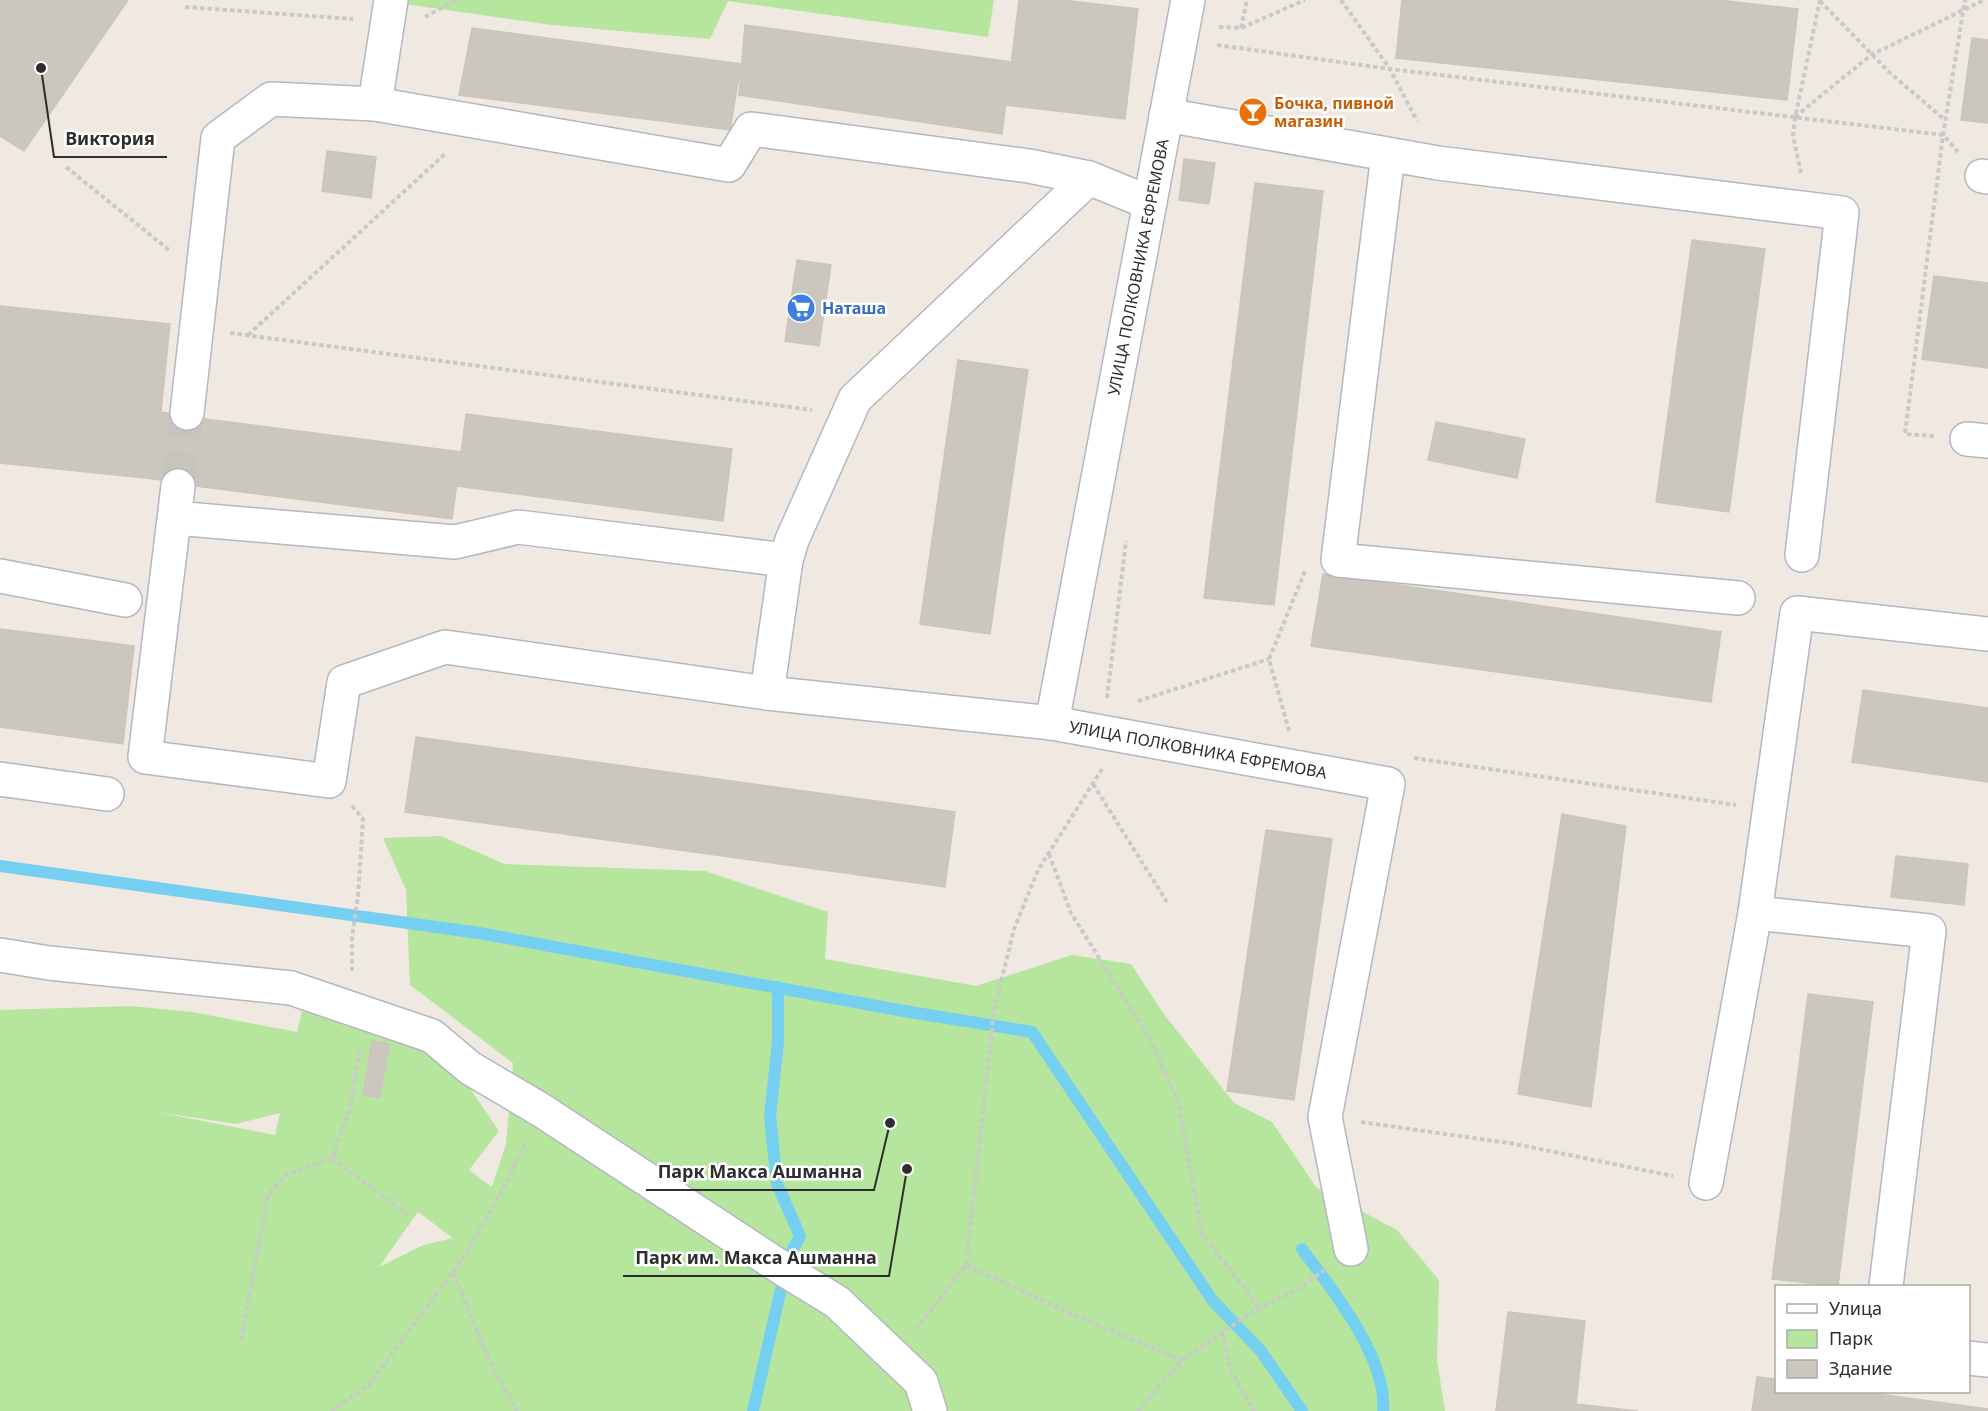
<svg xmlns="http://www.w3.org/2000/svg" width="1988" height="1411" font-family="'Noto Sans',sans-serif">
<style>
.green{fill:#b6e59e;fill-rule:evenodd}
.lines{fill:none;stroke-linecap:round;stroke-linejoin:round}
.stream{stroke:#75cff0;stroke-width:12}
.building{fill:#cbc7bf;stroke:#cbc5ba;stroke-width:1.5}
.minor-tunnel{stroke:#c8c4bd;stroke-width:33;stroke-dasharray:33 16;stroke-linecap:butt}
.minor-casing{stroke:#b4b7c1;stroke-width:36}
.path{stroke:#c9c9c9;stroke-width:4;stroke-dasharray:4.5 3;stroke-linecap:butt}
.minor{stroke:#fff;stroke-width:33}
.labels{text-anchor:middle;stroke-width:5;stroke-linejoin:round;paint-order:stroke}
.food-label{font-size:16px;font-weight:bold;fill:#c56008;stroke:#fff;text-anchor:start}
.street-label{font-size:16px;fill:#2e2e2e;stroke:#fff}
.shop-label{font-size:16px;font-weight:bold;fill:#366cbe;stroke:#fff;text-anchor:start}
.leader{fill:none;stroke:#2e2e2e;stroke-width:2}
.callout-dot{fill:#2e2e2e;stroke:#fff;stroke-width:2}
.callout-label{font-size:18px;text-anchor:middle;font-weight:bold;fill:#2e2e2e;stroke:#fff;stroke-width:5;stroke-linejoin:round;paint-order:stroke}
</style>
<rect width="100%" height="100%" fill="#efe9e1"/>
<path class="green" d="M405,0H994L988,37L728,1L710,39L552,25L404,4Z
M441,836L504,864L705,871L828,912L825,959L976,986L1072,955L1131,964L1163,1013L1234,1103L1272,1122L1316,1187L1397,1230L1439,1280L1437,1361L1445,1411H0V1010L130,1006L192,1012L297,1032L302,1011L328,1016L452,1062L499,1131L469,1170L492,1187L506,1144L513,1063L410,985L406,890L383,838ZM157,1112L236,1124L280,1113L275,1135ZM418,1212L453,1238L423,1245L379,1267Z"/>
<g class="lines">
<path class="stream" d="M0,866L479,933L904,1011L1032,1032L1213,1301L1261,1351L1302,1411
M1302,1249C1332,1289 1388,1359 1383,1411
M753,1411L788,1258L800,1236L777,1184L770,1116L778,1042V987"/>
</g>
<path class="building" d="M0,0H128L24,151L0,136Z
M1019,0H1062L1138,9L1125,119L1006,105Z
M1402,0H1718L1798,9L1787,100L1396,58Z
M745,25L1011,62L1002,134L739,95Z
M472,28L741,64L730,130L459,95Z
M1972,38L1988,40V123L1961,120Z
M327,151L376,157L371,198L322,191Z
M1184,159L1215,163L1209,204L1179,200Z
M1255,183L1323,191L1274,605L1204,598Z
M1692,240L1765,249L1729,512L1656,502Z
M797,260L831,265L819,346L785,341Z
M1934,276L1988,283V368L1922,359Z
M0,306L170,324L154,479L0,463Z
M958,360L1028,370L990,634L920,624Z
M161,412L197,418L187,484L154,479Z
M466,414L732,449L723,521L457,486Z
M197,418L461,452L452,519L188,485Z
M1436,422L1525,439L1517,478L1428,460Z
M1323,574L1721,632L1711,702L1311,646Z
M0,629L134,646L123,744L0,727Z
M1863,690L1988,708V782L1852,762Z
M416,737L955,812L945,887L405,812Z
M1562,814L1626,826L1591,1107L1518,1094Z
M1266,830L1332,839L1294,1100L1227,1091Z
M1896,856L1968,864L1964,905L1891,897Z
M1808,994L1873,1002L1838,1286L1772,1279Z
M372,1041L389,1044L380,1098L363,1095Z
M1508,1312L1585,1321L1576,1404L1638,1411H1496Z
M1757,1377L1776,1379V1392H1864L1988,1409V1411H1752Z"/>
<g class="lines">
<path class="minor-tunnel" d="M178,486L187,413"/>
<g class="minor-casing">
<g id="minor">
<path id="s1" d="M1188,0L1052,723L1388,784L1325,1117L1351,1249"/>
<path d="M375,104L729,165L751,129L1029,166L1089,178L1150,203"/>
<path d="M1166,115L1438,163L1842,213L1802,555"/>
<path d="M1388,155L1338,560L1738,598"/>
<path d="M1982,176L1988,177"/>
<path d="M187,413L218,138L271,99L375,104L391,0"/>
<path d="M1967,439L1988,441"/>
<path d="M178,486L145,757L329,781L344,682L445,647L767,693L786,560"/>
<path d="M175,518L455,542L518,527L786,560L792,540L855,399L1089,178"/>
<path d="M0,576L125,600"/>
<path d="M767,693L1052,723"/>
<path d="M0,779L107,794"/>
<path d="M1755,913L1929,931L1886,1286"/>
<path d="M0,955L49,963L291,988L432,1036L470,1068L541,1110L788,1272L837,1302L921,1382L930,1411"/>
<path d="M1706,1183L1755,913L1797,613L1988,634"/>
<path d="M1968,1358L1988,1360"/>
</g>
</g>
<path class="path" d="M1341,0L1390,69L1417,121
M1820,1L1889,72L1945,120
M185,7L353,19
M425,17L456,0
M1219,27L1241,28L1305,0
M1241,28L1247,0
M1217,45L1390,69L1943,135L1958,152
M1795,117L1871,55L1984,0
M66,167L169,250
M1801,173L1793,136L1795,118L1820,0
M230,333L812,410
M248,335L446,153
M1934,436L1905,434L1943,135L1965,0
M1107,698L1126,541
M1138,701L1269,659
M1289,731L1269,659L1305,571
M1414,758L1736,805
M1093,784L1167,902
M1049,854L1071,913L1151,1041L1178,1101L1202,1234L1260,1308
M352,971V937L358,896L363,819L352,806
M1361,1122L1515,1144L1673,1176
M332,1158L408,1215
M966,1265L1069,1313L1182,1360
M453,1272L489,1360L517,1411
M916,1329L966,1265L994,1011L1014,929L1038,870L1102,769
M1222,1333L1230,1369L1254,1411
M241,1340L268,1195L285,1176L332,1158L350,1108L360,1049
M331,1411L369,1385L466,1254L509,1178L525,1143
M1138,1411L1182,1360L1254,1311L1300,1288L1324,1270"/>
<use href="#minor" class="minor"/>
</g>
<defs>
<g id="bar-disc" transform="scale(1.5)"><circle r="9.5" fill="#e8710a" stroke="#fff"/><path d="M-6-5H6L.8 .8V4.5H3.5V6h-7V4.5H-.8V.8Z" fill="#fff"/></g>
<g id="supermarket-disc" transform="scale(1.5)"><circle r="9.5" fill="#3f7fe0" stroke="#fff"/><path d="M-6-5.5h2.5l.6 2H6L4.5 2H-2.5L-4.4-4H-6ZM-1.5 3.2a1.3 1.3 0 1 0 .1 0ZM3 3.2a1.3 1.3 0 1 0 .1 0Z" fill="#fff"/></g>
</defs>
<g fill-rule="evenodd">
<use href="#bar-disc" x="1253" y="112"/>
<use href="#supermarket-disc" x="801" y="308"/>
</g>
<g class="labels">
<g class="food-label">
<text x="1274" y="109">Бочка, пивной<tspan x="1274" dy="18">магазин</tspan></text>
</g>
<g class="street-label">
<text transform="translate(1138 267) rotate(-79)" y="6">УЛИЦА ПОЛКОВНИКА ЕФРЕМОВА</text>
<text dy="6" stroke="none"><textPath href="#s1" startOffset="884">УЛИЦА ПОЛКОВНИКА ЕФРЕМОВА</textPath></text>
</g>
<g class="shop-label">
<text x="822" y="314">Наташа</text>
</g>
</g>
<path class="leader" d="M41 68L54 157H167M890 1123L874 1190H646M907 1169L889 1276H623"/>
<g class="callout-dot">
<circle cx="41" cy="68" r="6"/>
<circle cx="890" cy="1123" r="6"/>
<circle cx="907" cy="1169" r="6"/>
</g>
<g class="callout-label">
<text x="110" y="145">Виктория</text>
<text x="760" y="1178">Парк Макса Ашманна</text>
<text x="756" y="1264">Парк им. Макса Ашманна</text>
</g>
<rect x="1775" y="1285" width="195" height="108" fill="#ffffff" stroke="#ababab" stroke-width="1.5"/>
<rect x="1787" y="1304" width="30" height="9" fill="#ffffff" stroke="#ababab" stroke-width="1.5"/>
<text x="1829" y="1315" font-size="18" fill="#2e2e2e">Улица</text>
<rect x="1787" y="1330" width="30" height="18" fill="#b6e59e" stroke="#ababab" stroke-width="1.5"/>
<text x="1829" y="1345" font-size="18" fill="#2e2e2e">Парк</text>
<rect x="1787" y="1360" width="30" height="18" fill="#cbc7bf" stroke="#ababab" stroke-width="1.5"/>
<text x="1829" y="1375" font-size="18" fill="#2e2e2e">Здание</text>
</svg>
